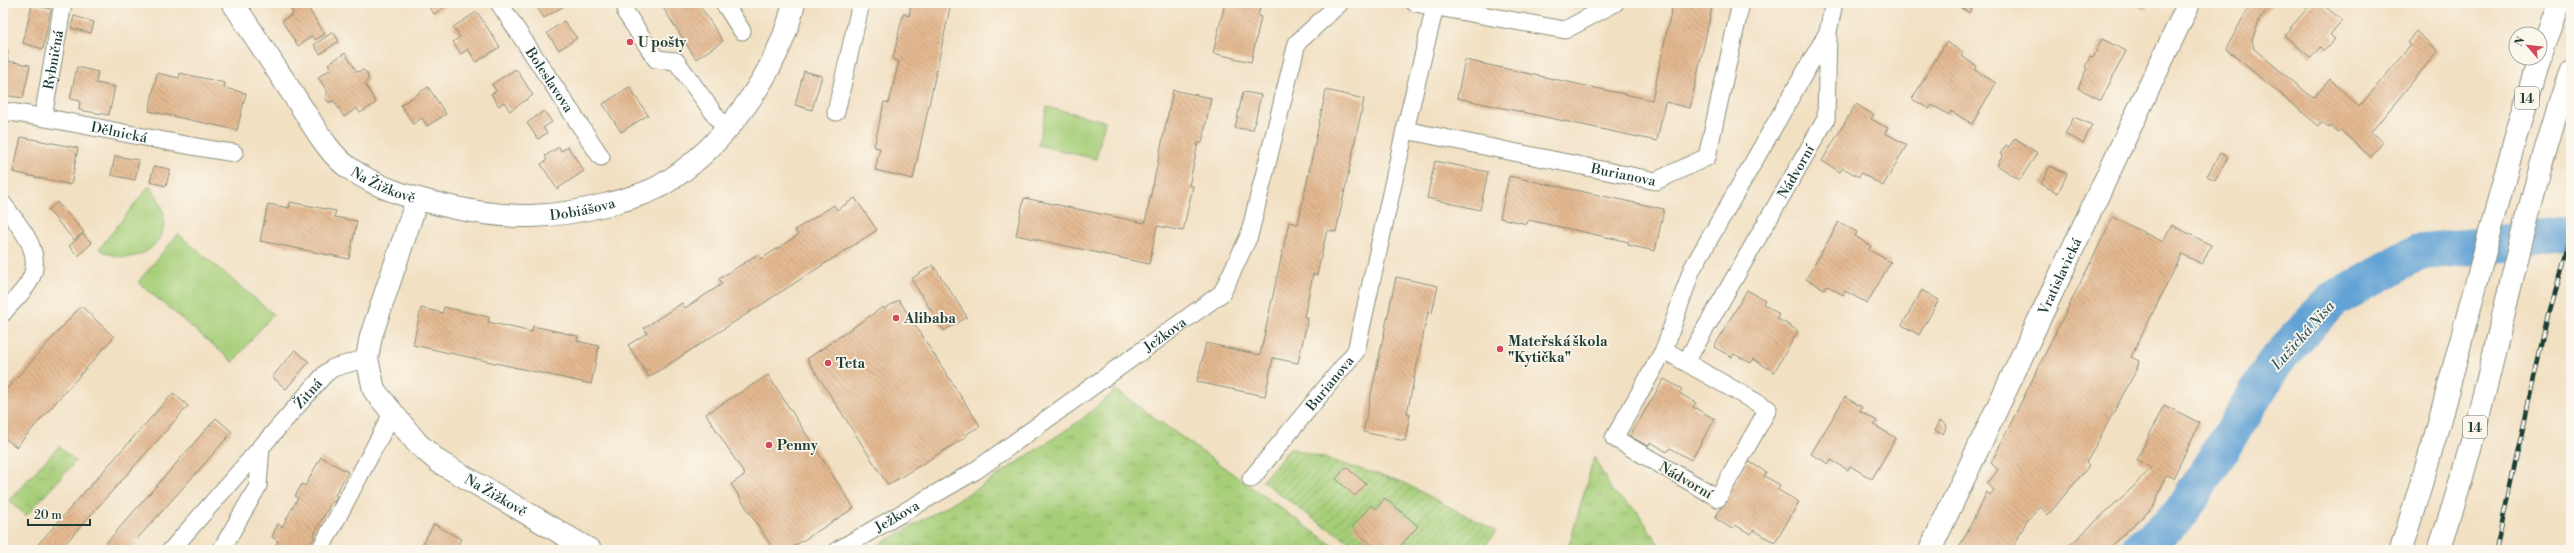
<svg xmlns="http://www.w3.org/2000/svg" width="2574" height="553" font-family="'Libre Bodoni',serif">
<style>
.grass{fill:#a6ce78;stroke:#628656}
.park{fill:url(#park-tufts);stroke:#628656}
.garden{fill:url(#garden-furrows);stroke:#628656}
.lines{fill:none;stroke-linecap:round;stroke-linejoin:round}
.river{stroke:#62a2d4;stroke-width:37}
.building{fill:url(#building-back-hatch)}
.street-casing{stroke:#888e7c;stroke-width:19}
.secondary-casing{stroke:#888e7c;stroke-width:24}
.highway-casing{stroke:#888e7c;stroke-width:24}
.street{stroke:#fff;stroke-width:17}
.secondary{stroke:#fff;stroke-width:22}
.highway{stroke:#fff;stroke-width:22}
.rail-casing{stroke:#1f3d34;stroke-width:4.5}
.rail{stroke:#fbf7ec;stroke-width:3;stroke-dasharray:9;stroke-linecap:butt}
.poi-dot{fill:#d1495b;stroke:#fbf7ec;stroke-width:1.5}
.labels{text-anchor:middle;stroke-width:3.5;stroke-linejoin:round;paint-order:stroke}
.shield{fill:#fbf7ec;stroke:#61756b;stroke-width:1}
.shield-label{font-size:13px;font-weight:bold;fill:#1f3d34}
.poi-label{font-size:14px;font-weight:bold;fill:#1f3d34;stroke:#fbf7ec;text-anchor:start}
.street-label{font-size:14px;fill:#1f3d34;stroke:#fbf7ec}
.water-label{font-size:15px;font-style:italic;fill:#335b64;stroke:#fbf7ec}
</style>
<defs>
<pattern id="park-tufts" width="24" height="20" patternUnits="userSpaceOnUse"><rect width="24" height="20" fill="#a6ce78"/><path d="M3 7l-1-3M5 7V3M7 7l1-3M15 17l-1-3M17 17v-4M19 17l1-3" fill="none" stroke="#87a863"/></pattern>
<pattern id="garden-furrows" width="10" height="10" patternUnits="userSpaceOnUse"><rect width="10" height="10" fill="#a6ce78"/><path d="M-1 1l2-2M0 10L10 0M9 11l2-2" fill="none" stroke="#87a863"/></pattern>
<pattern id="building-back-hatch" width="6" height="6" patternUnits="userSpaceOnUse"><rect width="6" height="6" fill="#e4b991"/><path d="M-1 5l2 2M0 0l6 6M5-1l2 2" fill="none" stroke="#b89877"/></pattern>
</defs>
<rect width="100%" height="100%" fill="#fbf7ec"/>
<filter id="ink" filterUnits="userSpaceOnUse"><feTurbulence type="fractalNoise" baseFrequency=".025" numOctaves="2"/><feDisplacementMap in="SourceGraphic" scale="8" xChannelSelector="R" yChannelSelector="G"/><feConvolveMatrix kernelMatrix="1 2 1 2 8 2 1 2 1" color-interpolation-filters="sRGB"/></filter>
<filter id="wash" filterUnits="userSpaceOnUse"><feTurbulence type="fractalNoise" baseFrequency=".012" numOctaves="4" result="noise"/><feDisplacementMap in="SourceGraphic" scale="16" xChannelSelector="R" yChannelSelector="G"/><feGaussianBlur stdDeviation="0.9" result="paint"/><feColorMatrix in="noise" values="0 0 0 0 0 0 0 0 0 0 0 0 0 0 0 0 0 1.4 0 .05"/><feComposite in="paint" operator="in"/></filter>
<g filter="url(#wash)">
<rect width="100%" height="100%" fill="#f2e0c3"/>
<path class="grass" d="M1047,107L1105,121L1096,159L1038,145Z
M149,186C187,226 146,277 99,249Z
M178,234L273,314L233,362L138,282Z"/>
<path class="park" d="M1116,390L1339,550H870L980,487L1081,420Z
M59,446L76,461L26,516L9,500Z
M1594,457L1613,493L1637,511L1662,550H1568Z"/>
<path class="garden" d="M1290,448L1400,481L1496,531L1482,550H1363L1312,518L1262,481Z"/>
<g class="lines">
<path class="river" d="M2138,550L2179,516L2278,358L2333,300L2418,252L2571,237"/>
</g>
<g id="blocks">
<path class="building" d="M117,3H139L138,8Z
M301,3H305L325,34L315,40L312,36L298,46L282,21L293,14L291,11Z
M426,3H450L434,14Z
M534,3H569L544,18Z
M660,3H698L723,41L696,59Z
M911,3H951L913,179L875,170L880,148L874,147L884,102L889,103L899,61L893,59L903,14L909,16Z
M1225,3H1261L1258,16L1261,17L1251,62L1213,53Z
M1673,3H1713L1690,108L1665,102L1657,141L1457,98L1465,60L1652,100Z
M1953,3H1975L1969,13Z
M2135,3H2149L2146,9Z
M2251,3H2273L2260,18L2252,40L2254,49L2313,98L2330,79L2359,107L2402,56L2410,45L2407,43L2416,31L2438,51L2371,132L2383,142L2371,157L2340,130L2338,132L2331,126L2330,128L2322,122L2319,126L2226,49Z
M2312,3H2321L2342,20L2330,35L2335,39L2324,51L2320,47L2311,58L2284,35Z
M32,5L51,9L43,49L23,43Z
M477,12L500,47L476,62L468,49L461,54L453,42L460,37L453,27Z
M74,16L94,22L91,33L71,28Z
M564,21L577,38L559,50L547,33Z
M333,32L339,41L320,54L314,45Z
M2102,39L2126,51L2101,100L2078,88L2087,68L2085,67L2090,57L2093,58Z
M1946,42L1963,52L1961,56L1977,66L1975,70L1996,83L1972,124L1951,111L1949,115L1932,105L1929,109L1912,99Z
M3,49L8,50L7,61L30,65L23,98L3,95Z
M345,53L357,72L363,70L367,73L368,79L365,84L376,103L360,113L357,108L344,117L334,101L328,102L325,97L328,93L318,77L331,69L328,64Z
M77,67L98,72L96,83L115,87L109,115L79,110L80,101L70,99Z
M516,69L533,95L510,111L504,102L499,106L491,94L496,91L492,84Z
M804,71L822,76L812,110L795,105Z
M157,73L179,78L180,73L225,83L224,88L246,93L237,130L149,111Z
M428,87L446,114L427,126L422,118L413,124L401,105Z
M629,87L648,115L621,132L603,104Z
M1173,90L1211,98L1202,143H1198L1189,186H1193L1183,231L1157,226L1149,264L1016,235L1024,198L1145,223Z
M1326,90L1364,99L1336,232L1327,230L1317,275L1313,274L1304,317L1308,318L1298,363L1273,358L1265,396L1197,382L1206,343L1260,355L1289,222L1298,224Z
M1243,92L1261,95L1253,130L1235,128Z
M1856,104L1874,115L1871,119L1888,128L1885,133L1907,145L1883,186L1861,173L1859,177L1843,168L1840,172L1822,161Z
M544,111L552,122L543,128L547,133L538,139L527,123Z
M2074,117L2092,125L2083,143L2065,134Z
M21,137L78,148L71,185L13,172Z
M2015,138L2037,153L2020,180L1997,165L2003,156L2000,154L2006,145L2009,147Z
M559,147L561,151L568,147L584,171L557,189L541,164L547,160L545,156Z
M2220,153L2228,157L2215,180L2207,176Z
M115,156L139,160L135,180L111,175Z
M1435,161L1488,172L1480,210L1427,198Z
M154,166L170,169L166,186L150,182Z
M2050,166L2067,174L2058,193L2041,184Z
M1509,176L1664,209L1655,251L1628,245L1629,242L1528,220L1527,224L1500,218Z
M855,198L877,230L649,377L628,345L647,333L644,328L682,303L685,308L722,284L719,279L758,254L761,259L798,235L795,230L834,205L837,210Z
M57,202L84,232L74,240L48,210Z
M290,202L336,211L334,217L357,221L349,259L260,241L268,204L289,208Z
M2113,217L2163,242L2172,225L2211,245L2202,264L2182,254L2131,357L2139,361L2137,369L2086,463L2089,466L2048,515L2041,507L2027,520L2012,550H1958L1987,492L1990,495L1994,490L1987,484L1998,470L1991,463Z
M1839,222L1857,232L1855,236L1871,246L1869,250L1891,262L1867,303L1845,291L1843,295L1826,285L1824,289L1806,279Z
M83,234L92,243L78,256L69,246Z
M933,265L967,317L944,331L911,279Z
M1396,277L1438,286L1432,313L1428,312L1407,413L1410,414L1405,441L1363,432Z
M1747,290L1765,300L1763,304L1779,314L1777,318L1798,331L1774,372L1753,359L1751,363L1734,354L1732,357L1714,347Z
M1922,290L1939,300L1919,335L1902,325Z
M899,300L980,426L965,435L966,437L888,485L807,359L883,307L884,309Z
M81,306L114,337L16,447L4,437L3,438V393Z
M444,307L489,317L488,322L532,332L533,326L578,336L577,341L599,346L591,384L413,345L421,308L443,313Z
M295,350L309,362L286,389L272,377Z
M768,375L854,508L788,550H774L731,484L745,475L706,414Z
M1664,379L1682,389L1679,393L1696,403L1693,407L1715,419L1691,460L1670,448L1667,452L1651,442L1648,446L1630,436Z
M173,393L188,406L64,545L60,550H33Z
M1845,397L1862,407L1860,411L1877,421L1874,425L1896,438L1872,479L1850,466L1848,470L1831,460L1829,464L1811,454Z
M2164,405L2200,423L2173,478L2166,475L2154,506L2107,550H2064V546L2070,545L2133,487L2151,468L2137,460Z
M216,418L232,432L199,470L127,550H100Z
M1940,421L1947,425L1943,434L1935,431Z
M321,457L348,472L335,495L337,496L334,503L332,501L313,536L315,537L305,550H273L278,541L272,537L276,528L278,524L282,527L298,498L295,496L302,484L305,486Z
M1748,461L1766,472L1764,476L1780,485L1778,490L1799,502L1775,543L1754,530L1751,534L1735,525L1732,529L1715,518Z
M1346,467L1366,484L1355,496L1336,479Z
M1385,498L1418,526L1397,550H1377L1352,527L1371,505L1376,509Z
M434,524L461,539L455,550H419Z"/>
</g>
</g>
<g filter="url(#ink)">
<use href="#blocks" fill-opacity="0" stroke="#888e7c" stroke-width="1"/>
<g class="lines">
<g class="street-casing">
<g id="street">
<path id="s1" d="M499,3L601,157"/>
<path d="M724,3L742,31"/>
<path d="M1415,3L1565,30L1615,3"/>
<path d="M626,13L656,59L676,61L726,130"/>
<path id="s2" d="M3,111C81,122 157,142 234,153"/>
<path d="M836,112L861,3"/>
<path id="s3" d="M43,117L63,3"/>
<path id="s4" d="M1405,130L1656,181L1707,157L1741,3"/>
<path d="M3,204C19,226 46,253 29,282C23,293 11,303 3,313"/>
<path d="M1664,350L1768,409L1718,498L1614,438L1664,350L1692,269L1828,32L1834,3"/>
<path id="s5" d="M1686,362L1826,119L1828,34"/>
<path id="s6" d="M1251,479L1356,351L1405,130L1435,7"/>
<path id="s7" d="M171,550L325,374L333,368L367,358"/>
<path d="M221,550L258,486L261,446"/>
<path d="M320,550L392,414"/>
<path id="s8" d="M838,550L975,471L1222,293L1249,236L1297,43L1340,3"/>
</g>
</g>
<g class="secondary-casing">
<g id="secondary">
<path id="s9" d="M233,3C256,38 279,73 302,108C315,128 329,154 349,168C382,191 413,198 451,207C510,220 551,219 609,204C625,199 645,195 660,186C722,150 778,73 794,3"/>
<path id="s10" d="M417,200L371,336L367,358L374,390L417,443L439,462L590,550"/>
<path id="s11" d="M1930,550L2189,3"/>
</g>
</g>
<g class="highway-casing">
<path id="highway" d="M2540,56L2560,3
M2401,550L2434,441L2515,139L2539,58
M2439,550C2493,393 2516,226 2571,70"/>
</g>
<use href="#street" class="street"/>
<use href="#secondary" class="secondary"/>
<use href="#highway" class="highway"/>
<g class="rail-casing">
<path id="rail" d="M2496,550L2549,310L2571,235"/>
</g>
<use href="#rail" class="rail"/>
</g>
</g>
<g class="poi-dot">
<circle cx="630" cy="42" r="4"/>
<circle cx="896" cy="318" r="4"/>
<circle cx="1500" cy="349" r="4"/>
<circle cx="828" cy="363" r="4"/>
<circle cx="769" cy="445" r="4"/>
</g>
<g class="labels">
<g class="shield">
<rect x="2515" y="87" width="24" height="22" rx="3"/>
<rect x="2463" y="416" width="24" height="22" rx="3"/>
</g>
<g class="shield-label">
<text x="2527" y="103">14</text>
<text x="2475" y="432">14</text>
</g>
<g class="poi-label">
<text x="638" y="47">U pošty</text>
<text x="904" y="323">Alibaba</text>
<text x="1508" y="346">Mateřská škola<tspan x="1508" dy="16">"Kytička"</tspan></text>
<text x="836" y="368">Teta</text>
<text x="777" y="450">Penny</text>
</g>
<g class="street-label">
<text dy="5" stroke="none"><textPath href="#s3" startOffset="58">Rybničná</textPath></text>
<text dy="5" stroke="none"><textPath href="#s1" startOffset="92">Boleslavova</textPath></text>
<text dy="5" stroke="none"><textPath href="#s2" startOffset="118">Dělnická</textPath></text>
<text dy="5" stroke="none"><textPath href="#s5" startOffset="220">Nádvorní</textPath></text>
<text dy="5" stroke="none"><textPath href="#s4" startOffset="223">Burianova</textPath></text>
<text dy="5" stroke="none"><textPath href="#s9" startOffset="241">Na Žižkově</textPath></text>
<text dy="5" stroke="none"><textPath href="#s9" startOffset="445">Dobiášova</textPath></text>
<text dy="5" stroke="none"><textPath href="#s11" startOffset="303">Vratislavická</textPath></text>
<text dy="5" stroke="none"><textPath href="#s8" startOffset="392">Ježkova</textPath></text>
<text dy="5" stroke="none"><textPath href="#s6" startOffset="124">Burianova</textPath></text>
<text dy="5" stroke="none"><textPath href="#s7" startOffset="208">Žitná</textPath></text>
<text transform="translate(1686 480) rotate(30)" y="5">Nádvorní</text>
<text dy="5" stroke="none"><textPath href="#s10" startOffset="362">Na Žižkově</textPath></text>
<text dy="5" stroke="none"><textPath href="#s8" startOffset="68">Ježkova</textPath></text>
</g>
<g class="water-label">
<text transform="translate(2303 335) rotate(-48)" y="5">Lužická Nisa</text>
</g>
</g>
<rect width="2574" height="553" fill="none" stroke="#fbf7ec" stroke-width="16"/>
<g transform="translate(2528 46) rotate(298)"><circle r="19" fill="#fbf7ec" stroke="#a3ada2"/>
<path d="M0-3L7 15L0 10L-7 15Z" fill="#d1495b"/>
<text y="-6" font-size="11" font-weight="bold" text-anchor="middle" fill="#1f3d34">N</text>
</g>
<path d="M28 519v6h62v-6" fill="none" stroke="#1f3d34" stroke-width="2"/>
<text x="34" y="519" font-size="12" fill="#1f3d34" stroke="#fbf7ec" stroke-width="3" paint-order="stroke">20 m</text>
</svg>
